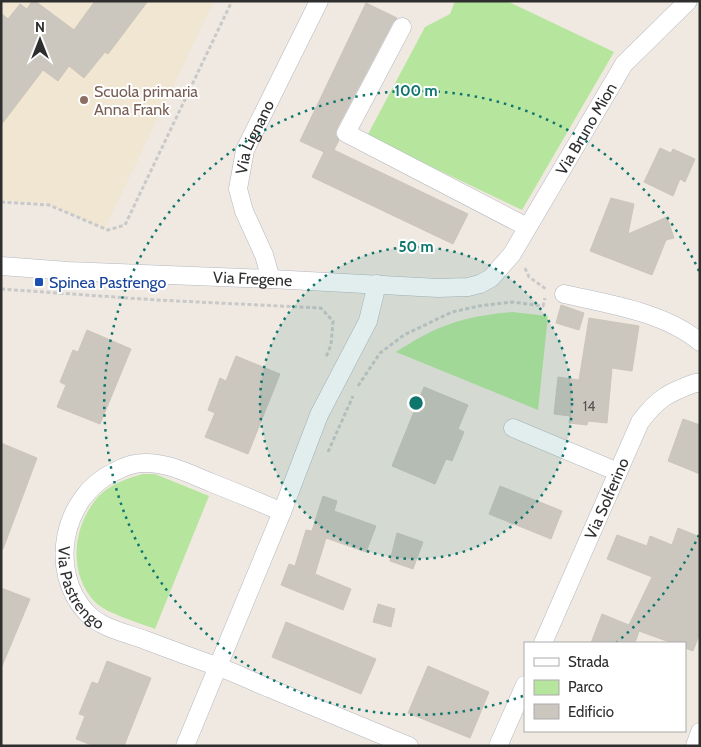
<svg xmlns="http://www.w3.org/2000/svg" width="701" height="747" font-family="Cabin,sans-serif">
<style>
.education{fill:#f0e6d1}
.green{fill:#b6e59e}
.building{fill:#cbc7bf;stroke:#cbc5ba}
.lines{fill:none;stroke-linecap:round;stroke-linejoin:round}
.street-casing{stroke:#b4b7c1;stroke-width:19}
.path{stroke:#c9c9c9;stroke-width:3;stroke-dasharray:4 2.5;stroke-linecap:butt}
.street{stroke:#fff;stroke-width:18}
.ring{fill:none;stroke:#0f766e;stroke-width:2.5;stroke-dasharray:2.5 5}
.education-dot{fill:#8d6e63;stroke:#fff;stroke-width:2}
.transit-dot{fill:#1a4fb4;stroke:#fff;stroke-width:2}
.labels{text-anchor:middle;stroke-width:4;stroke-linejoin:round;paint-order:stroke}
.number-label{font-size:14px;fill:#555452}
.education-label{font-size:16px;fill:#785e54;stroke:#fff;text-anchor:start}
.street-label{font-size:16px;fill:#2e2e2e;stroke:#fff}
.transit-label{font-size:16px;fill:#164399;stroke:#fff;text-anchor:start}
.centre{fill:#0f766e;stroke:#fff;stroke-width:2.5}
.ring-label{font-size:15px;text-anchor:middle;font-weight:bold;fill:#0f766e;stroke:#fff;stroke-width:4;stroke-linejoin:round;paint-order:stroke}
</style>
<rect width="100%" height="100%" fill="#efe9e1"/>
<path class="education" d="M1,1H214L105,228L46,203L1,200Z"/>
<path class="green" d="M455,1H507L614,52L522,210L367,136L425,27L450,14Z
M512,312L548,316L538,410L396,352C437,325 464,316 512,312Z
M143,474H155L209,496L155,629C140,623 105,613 95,602C69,575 72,531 94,502C105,486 125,479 143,474Z"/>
<path class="building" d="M32,1H35L74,30L95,1H148L108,54L105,52L84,78L69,66L58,81L43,70L1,125V13L8,19L20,4L27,9Z
M366,3L397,18L393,22L337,128L335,134L339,140L334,150L468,214L453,244L312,177L324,152L300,141Z
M660,148L671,153L673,149L695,159L685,182L680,179L673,196L644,182Z
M611,198L634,204L628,234L667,217L674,238L666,240L652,275L590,251Z
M561,305L584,313L579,330L556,323Z
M589,318L639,326L632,371L612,368L607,423L588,421L587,425L569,423L570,416L554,414L558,377L579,380Z
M87,330L131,349L100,424L57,407L66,385L60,382L73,350L78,352Z
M236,356L280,374L248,454L205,437L215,413L208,410L220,378L226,381Z
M424,387L468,405L458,429L464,432L452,461L446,459L435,484L392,466Z
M683,419L700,425V474L668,461Z
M1,443L37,458L3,549H1Z
M500,486L562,511L551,539L489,514Z
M323,496L337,501L334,511L376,526L366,552L326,538L315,574L351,589L343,610L281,585L289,564L295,566L306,530L312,531Z
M678,528L700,537V633L693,651L685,648V643H672L639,631L635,643H591L602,614L629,625L652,577L607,559L617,535L647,546L650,536L672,545Z
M397,533L423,542L413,569L390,561Z
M1,588L30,599L2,666H1Z
M378,604L395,609L391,627L373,622Z
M286,622L376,659L361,694L272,657Z
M107,661L151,678L124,746H94L76,739L85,716L79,714L92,682L98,684Z
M428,666L489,692L470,738L408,713Z"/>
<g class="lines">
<g class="street-casing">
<g id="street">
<path d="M402,27L346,133L527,227"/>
<path id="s1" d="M1,266L68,271L271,279L438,288L468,287L480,284L491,278L512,254L624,64L688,1"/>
<path id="s2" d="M271,279L264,255L244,211L238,189L245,150L319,1"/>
<path d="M564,294C608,304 664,312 700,342"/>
<path d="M513,428L618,472"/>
<path id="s3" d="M282,512C259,502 235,492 212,483C190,474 167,462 143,463C133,463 123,467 114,472C63,496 47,571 87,613C101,628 126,633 145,640C169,649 193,658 216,666C234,672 251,681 269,688C315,707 362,727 409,746"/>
<path id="s4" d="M543,643L640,422C658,398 668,393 695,383H700"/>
<path d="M185,746L282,512L319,415L368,321L377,284"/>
<path d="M498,746L525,685"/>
<path d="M695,746L700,732"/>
</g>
</g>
<path class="path" d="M1,202L49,205L108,230L125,225L232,1
M525,268L529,277L546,289
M1,289L157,300L321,308L333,321L331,345L326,357
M358,386L380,353L404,335L452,312L479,306L512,302L543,306L545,298
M328,452L353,396"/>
<use href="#street" class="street"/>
</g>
<circle cx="416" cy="403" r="156" fill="#0f766e" fill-opacity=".12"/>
<g class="ring">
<circle cx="416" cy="403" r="156"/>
<path d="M699 535A312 312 0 0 1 617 642M523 696A312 312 0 1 1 699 271"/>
</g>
<circle class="education-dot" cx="84" cy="100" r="5"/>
<rect class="transit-dot" x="34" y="277" width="10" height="10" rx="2.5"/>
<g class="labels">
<g class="number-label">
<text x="589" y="411">14</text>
</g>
<g class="education-label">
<text x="94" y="97">Scuola primaria<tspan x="94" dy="18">Anna Frank</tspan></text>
</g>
<g class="street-label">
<text dy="6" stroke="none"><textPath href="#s1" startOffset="670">Via Bruno Mion</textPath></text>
<text dy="6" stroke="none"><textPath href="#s2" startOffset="151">Via Lignano</textPath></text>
<text dy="6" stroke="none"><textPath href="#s1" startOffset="252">Via Fregene</textPath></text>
<text dy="6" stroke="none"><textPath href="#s4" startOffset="158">Via Solferino</textPath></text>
<text dy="6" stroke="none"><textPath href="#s3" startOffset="318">Via Pastrengo</textPath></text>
</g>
<g class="transit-label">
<text x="49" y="288">Spinea Pastrengo</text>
</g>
</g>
<circle cx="416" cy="403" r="8" class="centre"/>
<g class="ring-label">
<text x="416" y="96">100 m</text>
<text x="416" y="252">50 m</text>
</g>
<rect width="701" height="747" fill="none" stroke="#2e2e2e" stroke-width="5"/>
<rect x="524" y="642" width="162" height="90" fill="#ffffff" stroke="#ababab"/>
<rect x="534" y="658" width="25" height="8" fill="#ffffff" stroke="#ababab"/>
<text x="568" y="667" font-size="15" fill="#2e2e2e">Strada</text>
<rect x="534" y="680" width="25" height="15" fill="#b6e59e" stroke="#ababab"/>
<text x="568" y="692" font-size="15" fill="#2e2e2e">Parco</text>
<rect x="534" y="704" width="25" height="15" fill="#cbc7bf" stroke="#ababab"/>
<text x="568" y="717" font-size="15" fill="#2e2e2e">Edificio</text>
<g transform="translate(40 40)" stroke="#ffffff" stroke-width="4" paint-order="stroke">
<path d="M0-4L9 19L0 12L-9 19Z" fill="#2e2e2e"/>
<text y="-8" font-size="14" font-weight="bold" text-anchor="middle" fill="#2e2e2e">N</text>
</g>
</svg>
